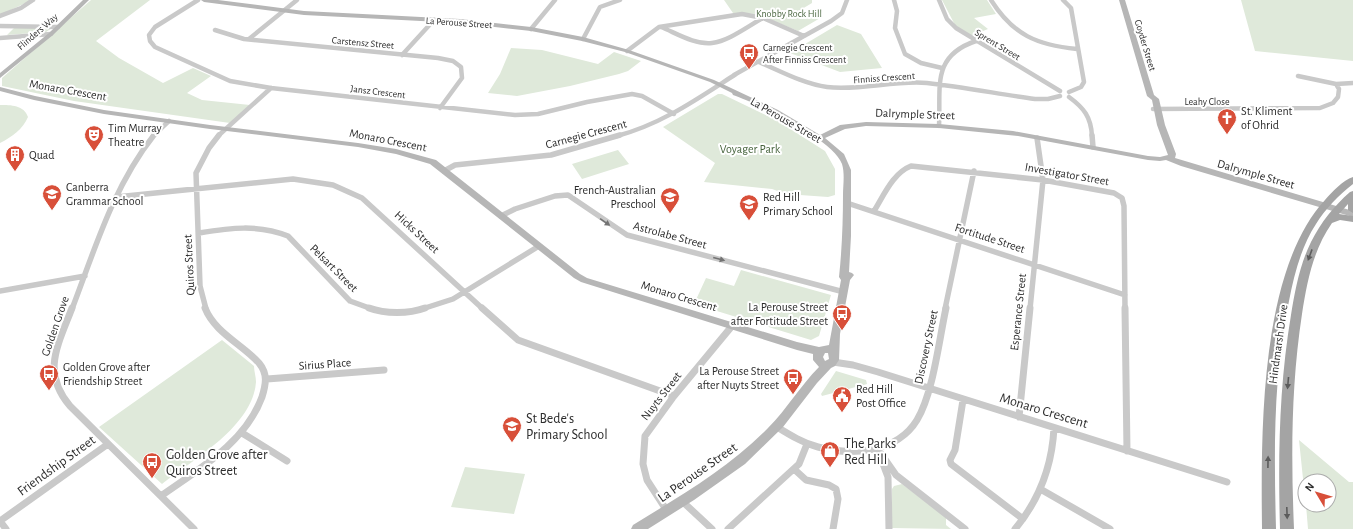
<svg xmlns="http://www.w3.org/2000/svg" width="1353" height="529" font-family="'Alegreya Sans',sans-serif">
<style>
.green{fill:#dfe9da}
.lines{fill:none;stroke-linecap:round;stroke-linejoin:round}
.street-far2{stroke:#c9c9c9;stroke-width:4.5}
.street-far1{stroke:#c9c9c9;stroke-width:5.5}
.street{stroke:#c9c9c9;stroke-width:7}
.secondary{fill:#b6b6b6;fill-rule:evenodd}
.primary{fill:#a4a4a4;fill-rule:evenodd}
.oneway{fill:#737373}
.oneway2{fill:#5c5c5c}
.labels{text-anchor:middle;stroke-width:4;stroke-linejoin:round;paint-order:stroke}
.far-park-label{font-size:10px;fill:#47643d;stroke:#fff}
.far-street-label{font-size:10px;fill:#2c2c2c;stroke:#fff}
.far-poi-label{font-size:10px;fill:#2c2c2c;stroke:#fff;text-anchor:start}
.street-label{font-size:12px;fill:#2c2c2c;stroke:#fff}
.poi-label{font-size:12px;fill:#2c2c2c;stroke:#fff;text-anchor:start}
.park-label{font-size:12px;fill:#47643d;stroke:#fff}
.near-street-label{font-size:14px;fill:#2c2c2c;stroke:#fff}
.near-poi-label{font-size:14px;fill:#2c2c2c;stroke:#fff;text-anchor:start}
</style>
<rect width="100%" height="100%" fill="#fff"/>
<path class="green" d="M0,0H32L0,15Z
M91,0H150L96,41L119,58L163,83L193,68L211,76L187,93L202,100L250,105L230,123L74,101L2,86V78Z
M724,0H812V3L802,9L822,17L798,31L757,14L733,13Z
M942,0H987L996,14L974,18L988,29L971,36L955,25Z
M1241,0H1353V61L1255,51Z
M837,25L861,34L882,68L840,72L790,53Z
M14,28H52L46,32L7,35Z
M511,48L542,50L598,64L614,52L641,61L628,71L619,74L570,86L517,96L488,93L500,74Z
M718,94H722L776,120L825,151L835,169V195L828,197L786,194L772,189L704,182L715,163L663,127Z
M0,105C11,105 24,105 28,117C23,129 12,137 0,143Z
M618,150L629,164L582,179L572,164Z
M741,270L831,295L819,336L811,340L694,304L706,278L734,286Z
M222,340L254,366C254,371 256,377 256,382C253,426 194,459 162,484L99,427Z
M836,371L866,380L867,384L822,396L821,394Z
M1299,440L1349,482H1353V529H1308L1306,505H1329V481H1305V498Z
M465,467L525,474L514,514L451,507Z
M902,484L946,517V525L951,529L892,528V489L894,486Z"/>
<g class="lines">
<path class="street-far2" d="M198,0L155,27L149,35L150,41L155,47L230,81L271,88L515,115L538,114L587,102L632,94L642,96L674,114
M894,0L897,11L895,28L905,54L921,63L942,68
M939,0L947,19L956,28L1060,91
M991,0C1013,35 1037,45 1077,49
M1063,0L1071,8L1084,82L1081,87L1069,92
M0,16L21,8L33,0
M0,26L58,27
M661,27C676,33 695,45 712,43C729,41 748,26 763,18
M531,29L555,0
M215,30L244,39L438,58L453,61L461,67L462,78L440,108
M0,38L51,34
M249,39L297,0
M583,39L600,7L620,0
M627,51L659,27L742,14L763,18L804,36
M402,55L434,20
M759,62C780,71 804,84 827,87C860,91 894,80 927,83C963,87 999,94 1035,99H1048L1060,96
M734,75L831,21L842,13L847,0
M1298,76L1336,84L1353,83
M1069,97C1084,108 1091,117 1092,136
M1153,109L1320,108L1333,103L1338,97L1339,89L1336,84
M939,126C941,87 931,56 976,41
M153,136L169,121
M218,136L271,88
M617,136C662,124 697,99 736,74"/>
<path class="street-far1" d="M1092,135L1093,147
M444,171L455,165L551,155L620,135
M116,197L293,179L333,185L362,198L483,309
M847,203L1125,295
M874,211C884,195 893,173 911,166L1043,180L1114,193L1122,198L1124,206L1125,309
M501,216L515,209L555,196L568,195L627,235L844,292
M199,233C230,228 258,224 288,236L350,301L372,309
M0,291L85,276
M72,309C95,249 113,187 154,135
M206,309L200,286L196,173L209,148L219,135
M422,309L453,299L539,246
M945,309L974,171
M1030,309L1043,180L1037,138"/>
<path class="street" d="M72,308C58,345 41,372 70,406L194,529
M369,308C385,314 409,314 425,308
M482,308L518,340L674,396
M1125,308L1127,451
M833,362L853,365L878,372L1227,482
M267,379L384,370
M963,400L955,450L950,460L951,464L1023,519
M1019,417L1030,308
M777,427C790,435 803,443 818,447C851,456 897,453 917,420C933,394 939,340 946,308
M242,433L287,461
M877,448L896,475L965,529
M877,448L888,477L889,529
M794,469L806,480L829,485L836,489L838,499L833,529
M1042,490L1110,529
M161,496C199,469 245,443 262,397C266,384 268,374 259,363C242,344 215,333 205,308
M683,502L712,529
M667,511L647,480L643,464L645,436L674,396L732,326
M0,521L108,444
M0,521L6,529
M728,529L799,464L807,444
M1015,529C1040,499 1052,467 1054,428"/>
<path class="secondary" d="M83,0H89L53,35L0,78V73L49,33Z
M201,0H218L304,11L460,19L531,27L583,37L629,50L714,80L778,110L820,135L840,125L866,122L939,124L1013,131L1148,156L1160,157L1168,155L1157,125L1152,100L1147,96L1119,0H1125L1154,95L1159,99L1165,125L1176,154L1175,158L1353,211V217L1181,166L1166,160L1160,161L1148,160L1018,136L939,128L866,126L845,129L825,138L844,154L851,170V236L849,272L852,273L854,275L850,280L840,334L839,360L835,366L831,368L817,383L783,427L745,464L694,500L648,529H631L633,525C680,496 729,468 768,428C787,409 800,386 819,367L813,360V354L797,350L581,282L574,278L430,164L396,154L358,147L210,129L104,114L34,100L0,91V87L35,96L104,110L210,125L358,143L396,149L436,160L580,274L587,278L797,342L819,347L829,345L841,280L839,277C842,249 843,222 843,195C843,185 845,174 842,164C833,139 758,104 733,95L732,93L710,82L625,52L582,41L531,31L460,23L304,15L204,2ZM825,353H828L829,359L825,361L823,357Z"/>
<path class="primary" d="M1353,177V184C1339,195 1325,209 1316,224C1301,247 1294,275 1289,301C1273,376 1274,453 1276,529H1262C1261,436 1259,271 1325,200C1332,192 1343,180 1353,177Z
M1353,191V213L1348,210V204L1339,214L1353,216V222L1340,220L1332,223C1313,250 1307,282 1302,314C1291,386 1291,457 1294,529H1280C1278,457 1279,386 1291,315C1295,290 1300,264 1311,242C1321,222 1334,206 1350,192Z"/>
</g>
<defs><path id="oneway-solid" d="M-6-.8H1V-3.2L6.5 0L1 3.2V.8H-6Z"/></defs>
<g class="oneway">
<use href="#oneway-solid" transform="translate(605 222) rotate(35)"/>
<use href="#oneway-solid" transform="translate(719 259) rotate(15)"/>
</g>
<g class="oneway2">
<use href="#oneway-solid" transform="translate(1310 255) rotate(110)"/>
<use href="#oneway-solid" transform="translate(1288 383) rotate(95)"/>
<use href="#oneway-solid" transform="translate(1268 462) rotate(-89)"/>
<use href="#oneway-solid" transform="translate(1287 513) rotate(88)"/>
</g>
<defs>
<g id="bus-pin" transform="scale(1)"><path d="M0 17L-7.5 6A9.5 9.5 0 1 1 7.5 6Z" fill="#d84f39" stroke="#fff"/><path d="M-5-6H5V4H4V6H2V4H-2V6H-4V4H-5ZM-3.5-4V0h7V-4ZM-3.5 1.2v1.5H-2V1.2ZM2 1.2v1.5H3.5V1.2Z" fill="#fff"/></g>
<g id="church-pin" transform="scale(1)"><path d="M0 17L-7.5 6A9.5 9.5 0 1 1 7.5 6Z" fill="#d84f39" stroke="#fff"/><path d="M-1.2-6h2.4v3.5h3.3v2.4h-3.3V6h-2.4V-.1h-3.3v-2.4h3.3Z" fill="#fff"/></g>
<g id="theatre-pin" transform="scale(1)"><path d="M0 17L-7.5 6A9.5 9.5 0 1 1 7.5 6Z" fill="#d84f39" stroke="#fff"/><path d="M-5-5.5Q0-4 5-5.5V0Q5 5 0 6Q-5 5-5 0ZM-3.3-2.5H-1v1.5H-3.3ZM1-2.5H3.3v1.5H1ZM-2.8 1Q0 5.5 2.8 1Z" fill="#fff"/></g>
<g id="building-pin" transform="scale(1)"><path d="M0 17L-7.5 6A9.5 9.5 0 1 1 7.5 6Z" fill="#d84f39" stroke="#fff"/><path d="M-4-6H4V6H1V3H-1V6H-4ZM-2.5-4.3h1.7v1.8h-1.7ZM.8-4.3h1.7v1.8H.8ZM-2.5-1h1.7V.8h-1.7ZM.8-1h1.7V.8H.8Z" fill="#fff"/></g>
<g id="school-pin" transform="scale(1)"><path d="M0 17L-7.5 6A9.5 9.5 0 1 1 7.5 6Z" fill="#d84f39" stroke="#fff"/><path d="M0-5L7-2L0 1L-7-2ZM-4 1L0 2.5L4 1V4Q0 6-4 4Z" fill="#fff"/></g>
<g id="civic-pin" transform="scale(1)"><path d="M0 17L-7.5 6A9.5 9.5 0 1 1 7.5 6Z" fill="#d84f39" stroke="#fff"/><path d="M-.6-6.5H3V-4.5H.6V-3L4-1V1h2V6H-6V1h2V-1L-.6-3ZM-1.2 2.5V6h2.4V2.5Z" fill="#fff"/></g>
<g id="shop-pin" transform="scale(1)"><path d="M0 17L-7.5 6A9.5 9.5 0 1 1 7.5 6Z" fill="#d84f39" stroke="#fff"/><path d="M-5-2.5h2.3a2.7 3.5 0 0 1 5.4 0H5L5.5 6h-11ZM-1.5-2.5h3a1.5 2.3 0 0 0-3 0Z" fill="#fff"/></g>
</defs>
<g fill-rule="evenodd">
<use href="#bus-pin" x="749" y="53"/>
<use href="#church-pin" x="1227" y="118"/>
<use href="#theatre-pin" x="94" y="135"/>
<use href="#building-pin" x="15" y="155"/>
<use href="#school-pin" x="52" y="194"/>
<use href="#school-pin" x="670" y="197"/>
<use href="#school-pin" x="749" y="204"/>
<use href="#bus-pin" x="842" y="314"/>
<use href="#bus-pin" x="49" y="374"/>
<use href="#bus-pin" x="793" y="378"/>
<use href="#civic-pin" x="842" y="396"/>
<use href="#school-pin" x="512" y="426"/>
<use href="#shop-pin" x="830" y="451"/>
<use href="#bus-pin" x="152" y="462"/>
</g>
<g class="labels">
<g class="far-park-label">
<text x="789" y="17">Knobby Rock Hill</text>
</g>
<g class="far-street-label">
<text transform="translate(459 22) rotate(4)" y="4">La Perouse Street</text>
<text transform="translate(37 31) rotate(-41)" y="4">Flinders Way</text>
<text transform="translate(363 42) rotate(5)" y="4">Carstensz Street</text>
<text transform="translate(998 44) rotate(31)" y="4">Sprent Street</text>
<text transform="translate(1146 45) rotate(73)" y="4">Goyder Street</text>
<text transform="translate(884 77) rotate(-4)" y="4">Finniss Crescent</text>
<text transform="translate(378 91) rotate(7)" y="4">Jansz Crescent</text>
<text x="1207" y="105">Leahy Close</text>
</g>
<g class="far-poi-label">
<text x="763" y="51">Carnegie Crescent<tspan x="763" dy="12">After Finniss Crescent</tspan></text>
</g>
<g class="street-label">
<text transform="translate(68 90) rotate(10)" y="4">Monaro Crescent</text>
<text transform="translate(915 114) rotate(2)" y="4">Dalrymple Street</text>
<text transform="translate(786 120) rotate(30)" y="4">La Perouse Street</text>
<text transform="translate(586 134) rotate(-15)" y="4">Carnegie Crescent</text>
<text transform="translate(388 140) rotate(11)" y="4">Monaro Crescent</text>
<text transform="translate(1067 174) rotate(10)" y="4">Investigator Street</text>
<text transform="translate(1256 174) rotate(16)" y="4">Dalrymple Street</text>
<text transform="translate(417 232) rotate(43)" y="4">Hicks Street</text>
<text transform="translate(670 235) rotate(15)" y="4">Astrolabe Street</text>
<text transform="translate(990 238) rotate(18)" y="4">Fortitude Street</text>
<text transform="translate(189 265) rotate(-93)" y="4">Quiros Street</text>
<text transform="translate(334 268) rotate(45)" y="4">Pelsart Street</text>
<text transform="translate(679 296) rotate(17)" y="4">Monaro Crescent</text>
<text transform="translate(1018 312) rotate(-84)" y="4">Esperance Street</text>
<text transform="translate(55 326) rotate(-71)" y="4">Golden Grove</text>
<text transform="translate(1278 344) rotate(-82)" y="4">Hindmarsh Drive</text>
<text transform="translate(926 347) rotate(-78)" y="4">Discovery Street</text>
<text transform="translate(325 364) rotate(-4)" y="4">Sirius Place</text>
<text transform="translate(661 396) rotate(-52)" y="4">Nuyts Street</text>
</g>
<g class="poi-label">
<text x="1241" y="115">St. Kliment<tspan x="1241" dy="14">of Ohrid</tspan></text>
<text x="108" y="132">Tim Murray<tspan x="108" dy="14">Theatre</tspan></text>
<text x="29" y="159">Quad</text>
<text x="66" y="191">Canberra<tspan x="66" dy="14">Grammar School</tspan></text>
<text x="656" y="194" text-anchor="end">French-Australian<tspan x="656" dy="14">Preschool</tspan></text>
<text x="763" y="201">Red Hill<tspan x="763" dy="14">Primary School</tspan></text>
<text x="828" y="311" text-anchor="end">La Perouse Street<tspan x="828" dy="14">after Fortitude Street</tspan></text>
<text x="63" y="371">Golden Grove after<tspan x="63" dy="14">Friendship Street</tspan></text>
<text x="779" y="375" text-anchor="end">La Perouse Street<tspan x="779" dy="14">after Nuyts Street</tspan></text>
<text x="856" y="393">Red Hill<tspan x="856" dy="14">Post Office</tspan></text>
</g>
<g class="park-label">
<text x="750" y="153">Voyager Park</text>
</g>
<g class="near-street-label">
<text transform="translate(1044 410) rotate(17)" y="5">Monaro Crescent</text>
<text transform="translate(56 465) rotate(-36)" y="5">Friendship Street</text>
<text transform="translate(697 472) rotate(-35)" y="5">La Perouse Street</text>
</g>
<g class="near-poi-label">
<text x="526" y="423">St Bede's<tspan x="526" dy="16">Primary School</tspan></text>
<text x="844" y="448">The Parks<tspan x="844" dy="16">Red Hill</tspan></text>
<text x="166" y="459">Golden Grove after<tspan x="166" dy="16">Quiros Street</tspan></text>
</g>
</g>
<g transform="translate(1317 493) rotate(308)"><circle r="19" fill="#ffffff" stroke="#ababab"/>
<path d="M0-3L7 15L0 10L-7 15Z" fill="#d84f39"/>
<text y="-6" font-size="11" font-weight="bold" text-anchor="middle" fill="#2c2c2c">N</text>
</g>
</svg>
